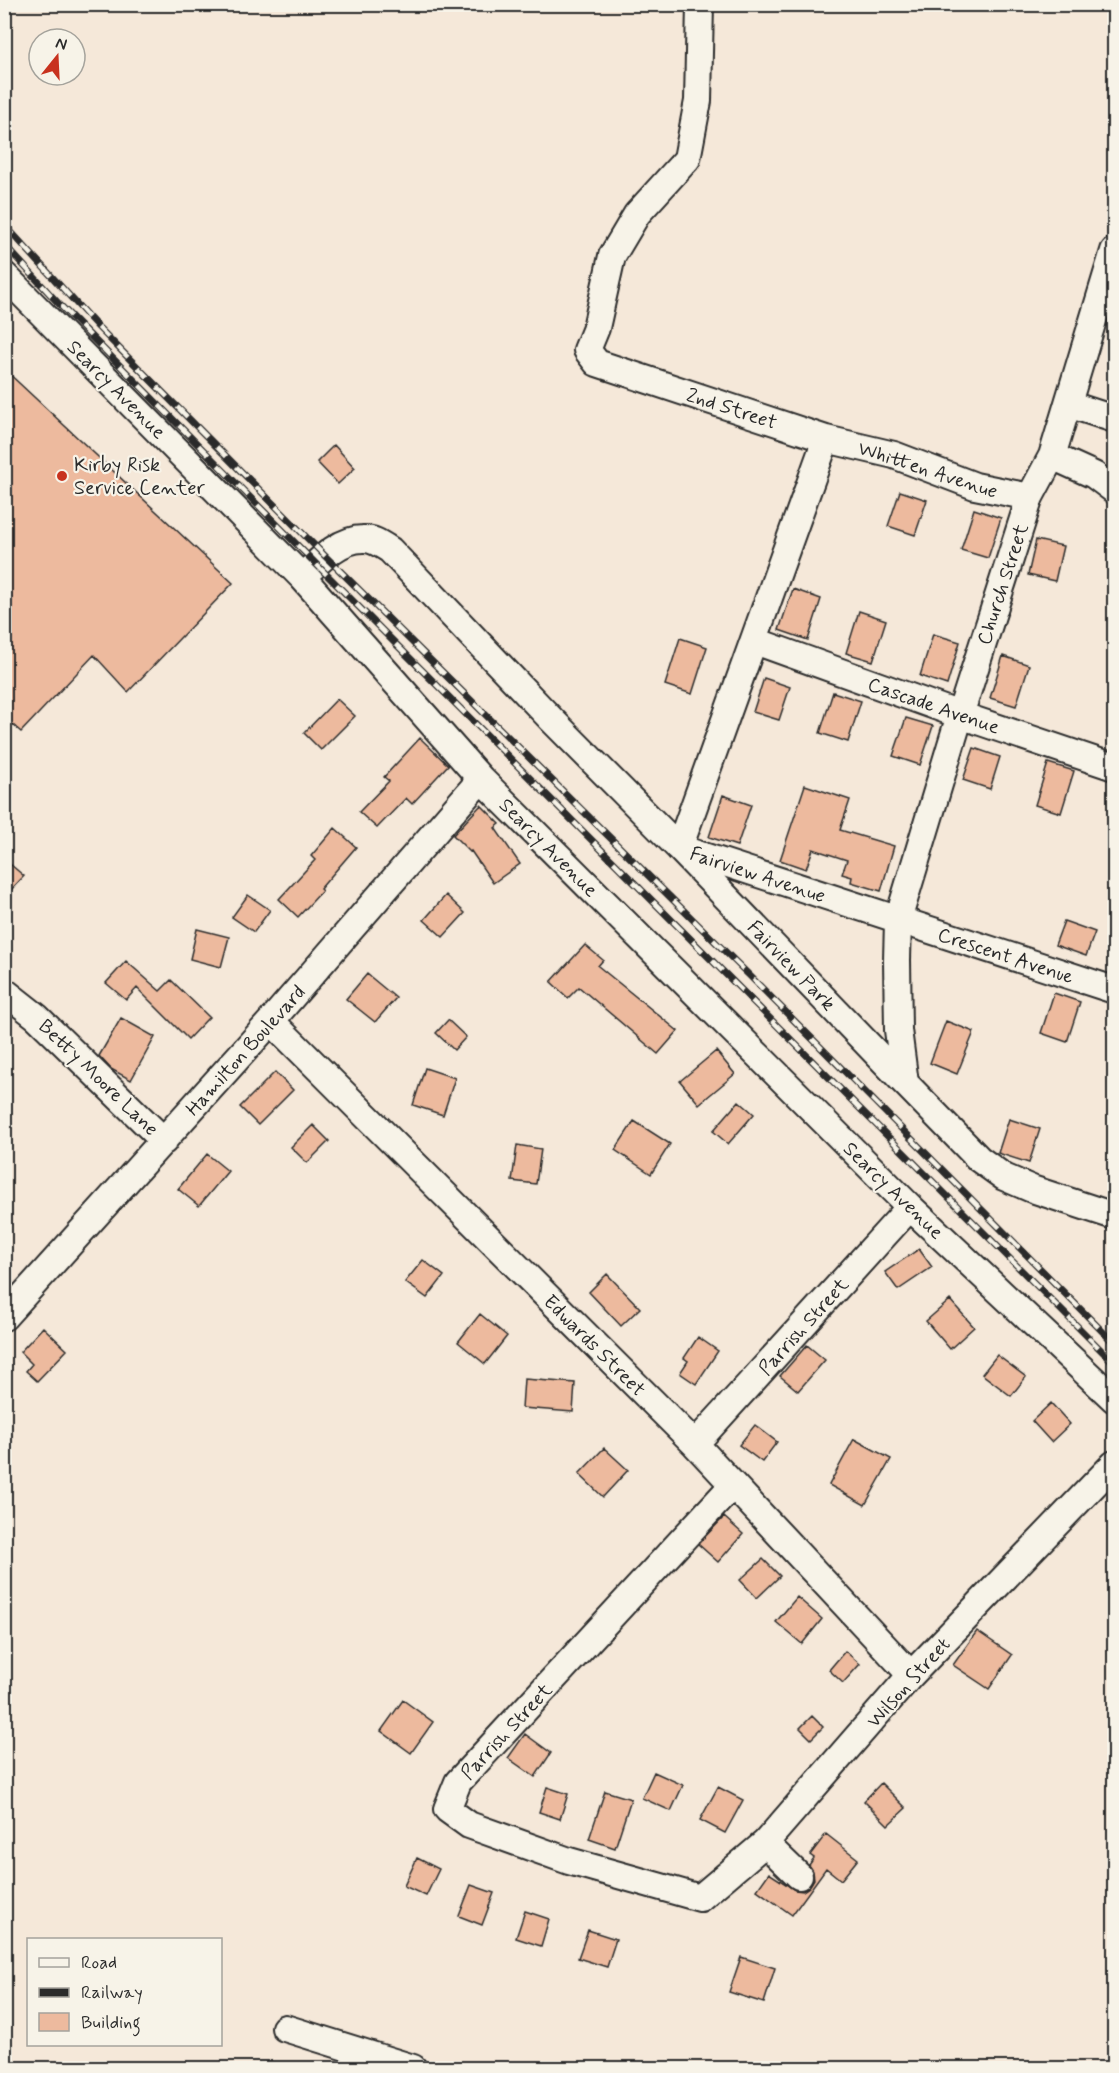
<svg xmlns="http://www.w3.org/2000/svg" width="1119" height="2073" font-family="Mynerve,sans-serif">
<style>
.building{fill:#edba9e;stroke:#2b2b2b;stroke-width:1.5}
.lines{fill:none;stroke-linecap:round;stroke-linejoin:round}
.minor-casing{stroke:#2b2b2b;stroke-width:30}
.minor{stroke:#f7f3e8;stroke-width:26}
.rail-casing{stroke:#2b2b2b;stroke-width:7}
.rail{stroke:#f7f3e8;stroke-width:4.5;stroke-dasharray:14;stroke-linecap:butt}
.poi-dot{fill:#c8321e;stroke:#f7f3e8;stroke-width:2}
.labels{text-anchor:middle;stroke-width:4.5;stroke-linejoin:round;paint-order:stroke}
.street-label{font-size:20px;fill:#2b2b2b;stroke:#f7f3e8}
.poi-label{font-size:20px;fill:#2b2b2b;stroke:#f7f3e8;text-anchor:start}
</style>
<rect width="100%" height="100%" fill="#f5e8d9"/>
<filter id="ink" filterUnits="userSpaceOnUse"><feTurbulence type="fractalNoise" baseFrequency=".0167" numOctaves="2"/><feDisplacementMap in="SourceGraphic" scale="12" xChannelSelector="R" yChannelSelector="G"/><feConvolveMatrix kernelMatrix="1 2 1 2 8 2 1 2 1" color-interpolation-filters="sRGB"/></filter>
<g filter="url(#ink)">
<path class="building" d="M4,369L233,583L128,692L94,655L21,732L4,717Z
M334,445L355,468L338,484L317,462Z
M900,491L927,500L915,535L888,526Z
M974,509L1001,518L988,558L961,550Z
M1036,540L1063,546L1055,581L1028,575Z
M793,589L821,599L808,640L779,630Z
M859,611L886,620L873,661L846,653Z
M933,634L960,642L947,685L920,676Z
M680,638L707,647L692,694L665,685Z
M1003,656L1029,665L1016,706L990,698Z
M764,678L790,687L779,720L753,712Z
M833,692L861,701L848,742L820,733Z
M337,699L355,716L321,750L304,733Z
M906,718L933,726L920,765L893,756Z
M420,738L448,765L412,804L406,798L377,828L359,812L389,781L384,777Z
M974,748L1000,757L990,789L963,780Z
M1048,763L1074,771L1061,813L1035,805Z
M805,785L850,800L840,830L894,846L881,891L851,882L852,877L842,874L847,860L813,849L806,869L780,860Z
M723,795L751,805L737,846L709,837Z
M481,805L500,824L495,828L520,864L493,883L471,851L470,852L453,835Z
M335,828L356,847L320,889L322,891L298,917L279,899L315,860L311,856Z
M4,859L24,876L4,897Z
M248,895L270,910L254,932L232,917Z
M446,895L465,913L443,937L424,920Z
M1064,921L1095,932L1086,956L1055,945Z
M197,929L229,937L221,967L190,959Z
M585,945L603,960L598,966L678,1031L658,1054L579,987L568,998L551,982Z
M126,961L160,991L171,980L209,1017L188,1039L137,988L126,1000L106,983Z
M367,974L396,998L375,1022L346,999Z
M1054,993L1080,1002L1067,1042L1041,1033Z
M121,1018L155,1037L131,1080L111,1069L99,1056Z
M448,1020L466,1037L454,1050L436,1033Z
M946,1021L974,1032L957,1074L930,1063Z
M716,1051L735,1074L699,1104L680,1081Z
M425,1068L455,1078L443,1115L413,1105Z
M275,1072L293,1090L258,1125L240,1107Z
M739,1101L754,1114L728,1144L713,1131Z
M1009,1119L1040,1129L1029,1163L998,1153Z
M634,1121L670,1144L651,1174L615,1150Z
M313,1125L329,1141L307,1163L291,1147Z
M517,1145L541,1149L536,1184L512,1181Z
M207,1154L228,1171L199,1206L178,1189Z
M919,1249L932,1267L898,1290L885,1272Z
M423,1260L444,1276L427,1298L405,1282Z
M607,1274L640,1308L621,1326L589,1292Z
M950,1300L974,1327L950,1349L926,1321Z
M480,1314L507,1336L485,1364L458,1342Z
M43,1327L67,1350L37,1381L26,1371L32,1364L20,1352Z
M698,1337L718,1351L696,1384L680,1373L688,1361L684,1358Z
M807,1345L825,1360L798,1391L780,1376Z
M997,1355L1026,1377L1011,1396L982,1374Z
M524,1379L575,1383L573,1412L522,1408Z
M1051,1403L1070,1424L1051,1442L1032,1421Z
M755,1425L777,1442L762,1462L739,1445Z
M854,1439L891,1459L865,1505L829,1485Z
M604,1448L628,1470L603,1497L579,1474Z
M724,1517L743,1534L718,1562L698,1544Z
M763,1559L780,1576L757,1598L740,1580Z
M797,1597L822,1619L802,1644L776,1622Z
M977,1631L1012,1655L989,1689L953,1665Z
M845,1651L860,1664L843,1683L829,1670Z
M403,1700L433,1722L411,1753L381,1731Z
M812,1716L823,1727L811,1739L800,1728Z
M525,1734L551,1753L535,1777L508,1758Z
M654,1772L683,1785L671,1811L642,1798Z
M881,1783L906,1808L888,1825L864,1801Z
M547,1787L568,1794L560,1819L539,1812Z
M718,1787L743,1800L725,1833L700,1820Z
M605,1791L631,1799L615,1848L589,1839Z
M826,1834L858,1859L841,1880L826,1868L792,1915L757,1890L769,1873L795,1890L803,1891L809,1887L814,1879L813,1871L809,1865L814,1858L810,1855Z
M417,1858L439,1869L426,1896L404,1886Z
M471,1885L494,1893L482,1925L459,1916Z
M525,1911L549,1919L541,1946L516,1938Z
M588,1930L616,1939L607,1967L578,1958Z
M741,1957L775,1968L764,2003L729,1992Z"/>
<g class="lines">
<g class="minor-casing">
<path id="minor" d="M700,4L698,101L687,159L637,214L612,256L596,328L587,350L597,363L826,439L894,455L975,486L1030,497
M1114,251L1052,456L1030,497L960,715L898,920L897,960L898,1030L905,1083L979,1159L1004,1177L1032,1189L1114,1216
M4,275L302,577L481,779L910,1207L1114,1399
M1068,404L1114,419
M826,439L679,848L905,1083
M1052,456L1094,475L1114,490
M302,577C318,562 339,539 363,539C373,538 382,545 390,550L552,720L679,848L1114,990
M755,641L960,715L1114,767
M4,991L37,1017L164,1141
M271,1021L695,1444L911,1675
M4,1317L271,1021L481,779
M695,1444L910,1207
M732,1486L458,1782L447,1809L469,1825L569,1861L700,1898L765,1843L911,1675L1114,1464
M765,1843L799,1876
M285,2028L413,2068"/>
</g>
<use href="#minor" class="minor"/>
<g class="rail-casing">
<path id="rail" d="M4,224L96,325L325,556L750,976L1114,1343
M4,244L60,305L316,564L1114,1363"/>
</g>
<use href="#rail" class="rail"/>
</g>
</g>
<circle class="poi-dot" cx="62" cy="476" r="6"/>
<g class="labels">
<g class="street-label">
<text transform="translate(117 389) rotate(45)" y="7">Searcy Avenue</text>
<text transform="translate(732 408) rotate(18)" y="7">2nd Street</text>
<text transform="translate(928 469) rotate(18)" y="7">Whitten Avenue</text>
<text transform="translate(1002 584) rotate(-72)" y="7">Church Street</text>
<text transform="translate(934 705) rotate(19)" y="7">Cascade Avenue</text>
<text transform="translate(549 847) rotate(45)" y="7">Searcy Avenue</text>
<text transform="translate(758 874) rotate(18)" y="7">Fairview Avenue</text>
<text transform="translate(1006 955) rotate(18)" y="7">Crescent Avenue</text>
<text transform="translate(792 965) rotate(46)" y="7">Fairview Park</text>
<text transform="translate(245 1050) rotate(-48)" y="7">Hamilton Boulevard</text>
<text transform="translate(99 1077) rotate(44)" y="7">Betty Moore Lane</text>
<text transform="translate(894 1190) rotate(44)" y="7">Searcy Avenue</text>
<text transform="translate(803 1326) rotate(-48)" y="7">Parrish Street</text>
<text transform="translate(595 1345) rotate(45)" y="7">Edwards Street</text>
<text transform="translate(908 1682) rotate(-48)" y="7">Wilson Street</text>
<text transform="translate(506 1731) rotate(-47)" y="7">Parrish Street</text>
</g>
<g class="poi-label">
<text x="74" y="471">Kirby Risk<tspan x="74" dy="23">Service Center</tspan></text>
</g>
</g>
<rect width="1119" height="2073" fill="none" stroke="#f7f3e8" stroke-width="24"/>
<rect x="12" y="12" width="1095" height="2049" fill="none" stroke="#2b2b2b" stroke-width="2" filter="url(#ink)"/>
<rect x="27" y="1938" width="195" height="108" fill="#f7f3e8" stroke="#a5a39c" stroke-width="1.5"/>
<rect x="39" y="1958" width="30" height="9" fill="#f7f3e8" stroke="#a5a39c" stroke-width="1.5"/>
<text x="81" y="1968" font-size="18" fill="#2b2b2b">Road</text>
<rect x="39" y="1988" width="30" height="9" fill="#2b2b2b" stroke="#a5a39c" stroke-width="1.5"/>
<text x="81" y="1998" font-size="18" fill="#2b2b2b">Railway</text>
<rect x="39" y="2013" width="30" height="18" fill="#edba9e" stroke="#a5a39c" stroke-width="1.5"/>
<text x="81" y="2028" font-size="18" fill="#2b2b2b">Building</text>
<g transform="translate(57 57) rotate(18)"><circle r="28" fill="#f7f3e8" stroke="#a5a39c" stroke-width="1.5"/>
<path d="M0-4.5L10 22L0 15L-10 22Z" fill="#c8321e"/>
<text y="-9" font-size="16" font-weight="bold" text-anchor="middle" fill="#2b2b2b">N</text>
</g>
</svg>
